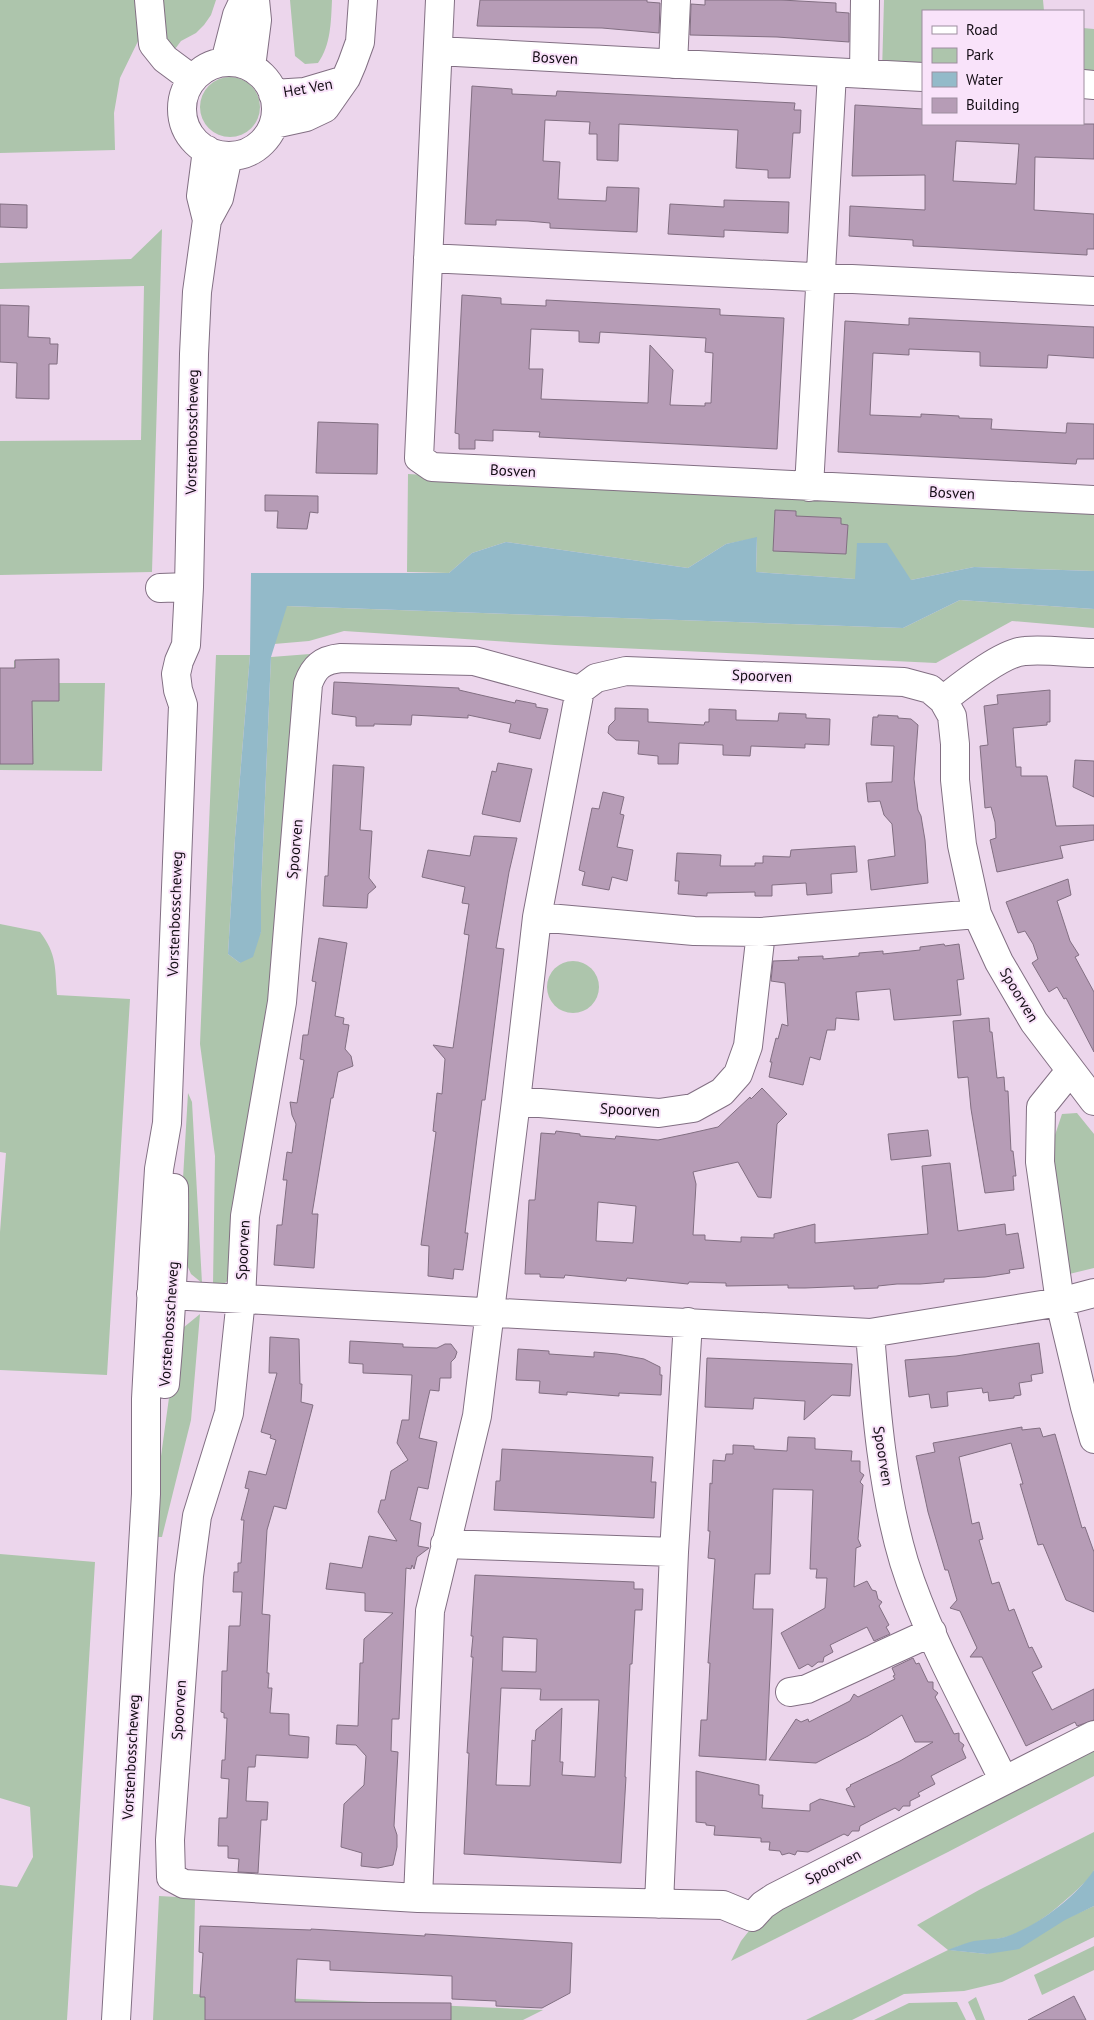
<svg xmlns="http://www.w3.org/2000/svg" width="1094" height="2020" font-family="'PT Sans',sans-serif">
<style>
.green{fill:#adc5ac}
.water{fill:#93bac9}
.building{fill:#b69cb6;stroke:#826f82;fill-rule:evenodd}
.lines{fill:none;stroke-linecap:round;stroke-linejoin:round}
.minor-casing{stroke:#826f83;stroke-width:30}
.minor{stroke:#fff;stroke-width:28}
.labels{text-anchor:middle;stroke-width:4;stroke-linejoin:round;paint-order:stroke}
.street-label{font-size:15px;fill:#150e16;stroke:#f9e3fa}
</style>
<rect width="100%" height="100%" fill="#ecd6ec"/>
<path class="green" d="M0,0H142L141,35L120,78L114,113L115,150L0,153Z
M155,0H216L211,15L204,25L196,33L181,41L172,53L160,45Z
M290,0H332C331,21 331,45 318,63L305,64L295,56Z
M884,0H1043L1044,11H923V73L882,72Z
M1083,28L1094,29V81H1083Z
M200 107a30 30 0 1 1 60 0a30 30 0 1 1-60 0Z
M162,229L152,572L0,575V441L141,440L144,286L0,289V263L131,259Z
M408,474L723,492L1094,508V571L974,567L911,580L855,579L756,572L757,538L726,544L688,568L506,542L472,553L449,573L407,572Z
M960,600L1094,609V628L1012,621L936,663L555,645L344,631L309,641L274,644L286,606L903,628Z
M310,654L313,659L287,871L231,1278L225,1283L213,1285L215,1156L200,1044L216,655H250L235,838L228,954L240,963L261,932V892L271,657Z
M14,661H54L58,683H105L102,771L0,770V671H14Z
M0,924L40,932C57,954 55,968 57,995L130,999L107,1375L0,1370V1232L6,1153L0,1152Z
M547 987a26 26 0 1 1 52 0a26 26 0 1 1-52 0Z
M188,1093L192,1102L202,1283L191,1274L179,1247Z
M1077,1113L1094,1134V1268L1061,1276L1050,1150L1062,1114Z
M200,1314L191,1420L162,1537H154L158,1478L178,1332Z
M0,1554L95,1562L67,2020H0V1885L17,1887L33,1857L30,1807L0,1798Z
M1094,1750V1776L948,1852L731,1961L741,1941L760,1917Z
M1094,1832C1094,1842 1094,1861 1094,1870C1092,1877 1084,1883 1079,1888C1057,1908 1032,1931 1002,1938C983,1942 968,1941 950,1950L987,1954L1094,1906V1937L1002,1982L964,1991L904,1994L852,2020H806L948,1950L917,1925L979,1890Z
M159,1896L195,1898L193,1994L543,2010L523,2020H153Z
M1094,1946V1970L1042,1995L1034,1975Z
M976,1997L985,2020H976L968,2002Z
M957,2002L966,2020H874L909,2003Z"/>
<path class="water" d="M757,537L756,572L855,579L857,543H887L911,580L974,567L1094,571V609L960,600L903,628L287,606L271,657L261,892V932L253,957L240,963L228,954L235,838L250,655L251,573H449L472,553L506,542L688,568L726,544Z
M1094,1870V1906L1065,1920L1019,1949L987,1954L948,1950C955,1947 963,1944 970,1942C981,1939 994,1940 1005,1937C1036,1927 1075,1898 1094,1870Z"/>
<path class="building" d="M480,0H647V2L660,3L659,33L602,28L477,26Z
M705,0H781L836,3V12L849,13V42L777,37L690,35L691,4L705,5Z
M472,86L512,89V94L556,96L557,91L795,103L794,110H801L800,133H793L790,178H768V170L736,168L738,130L619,124L618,161L597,160V134H589L590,122L545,120L543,161L560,162L558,199L606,201L607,187L639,188L637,232L550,228V223L528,221L496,220V225L465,224Z
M855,105L923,109V124H1094V159L1035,157L1034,210L1094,214V249H1087V255L936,247L913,246V240L849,236L850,206L925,210V175L852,176ZM956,141L1019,144L1016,184L953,181Z
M724,200L789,202L788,233L724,230V237L668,234L670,204L724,207Z
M0,204L27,205V228L0,227Z
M462,295L501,298V304L546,306V300L720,309V315L784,318L777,449L539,437L540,432L493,430V441L475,440V449H459V434L455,433ZM531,329L579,331V342L599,343L600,332L706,338L705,352L713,353L711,403H705V406L670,405L673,370L650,345L648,403L541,399L543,369H529Z
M0,305L29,306L28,337L50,338V344H58L57,364H49V399L16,398L17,363L0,362Z
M909,318L1094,327V358L1048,355L1047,368L980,366V352L909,349V355L873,353L870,415L921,417V414L959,416V418L992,419L991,429L1066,433L1067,423L1094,424V459H1077L1076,464L838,452L845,321L909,325Z
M318,422L378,424L377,474L316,473Z
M265,495L318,496V513L310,512L307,529L277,528L278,511H265Z
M775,510L796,511V516L841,518V524L848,525L846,554L773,551Z
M59,659V701H32L33,764H0V668H15V660Z
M334,682L459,688V690L515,703L516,700L536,704V707L548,709L540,739L509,732L511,724L468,715V718L412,715L411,725L374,724V726H356V717L332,714Z
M1050,690V722H1047V725L1013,728L1016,767H1021V776H1047L1056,826L1094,825V840L1060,846L1063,858L997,872L990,840L996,838L995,822L991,807L985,808L980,746L988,745L984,706L998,704L997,695Z
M615,708L648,709V722L704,725L705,722H709V709L736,710V720L778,721L779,713L806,714V718L830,719L829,745L805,744V748L751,746L750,756L723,755V745L679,743L678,764H658V756L638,754L639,741L616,740L608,733L609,726L615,720Z
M878,715L898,716V718L911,719L918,725L914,779L918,810L921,816L925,840L928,883L871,890L868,860L895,856L892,824L884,815L880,801L868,802L866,783L892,782L894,746L871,745L873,717H878Z
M1075,760L1094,761V797L1073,787Z
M498,763L532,769L520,822L482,814L492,771L496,772Z
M333,765L364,767L360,830L372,831L369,878L376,887L368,894L367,908L323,906L325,876H328Z
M603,792L624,797L620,814L624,815L617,847L633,850L627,881L612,877L609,890L582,885L585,872L579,870L592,808L599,809Z
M474,836L517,838L509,872L496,948L504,949L485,1100H482L477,1138L465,1233H468L463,1270L454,1269L453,1279L428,1276L429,1246L421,1245L436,1132L433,1131L437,1093L442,1094L445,1059L433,1045L453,1048L469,935L464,934L469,904L462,903L465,887L422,877L428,850L470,856Z
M855,846L857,872L831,874L832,893L807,895L806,883L772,885V896H755V892L707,893V896L678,894L679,881H675L677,853L721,855L720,866H755V863H763V856L790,857L791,850Z
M1068,879L1071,895L1057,901L1070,941L1079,955L1075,957L1094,992V1052L1066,998L1064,999L1057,987L1049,992L1032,963L1038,959L1033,944L1025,931L1018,933L1006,902Z
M319,938L347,943L335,1016L344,1018L343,1024L349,1025L345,1049L351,1056L353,1066L338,1072L333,1098H331L312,1214H318L314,1268L274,1265L277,1225H282L287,1180H283L287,1152L292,1153L296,1124L292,1115L290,1102L297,1103L304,1060L300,1059L303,1035H308L316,982L312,981Z
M944,944L945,946L959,944L964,979L957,980L961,1015L894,1020L890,989L856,992L859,1020L836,1018L835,1030H827L820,1060L810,1057L803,1085L769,1077L772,1062H770L776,1038L778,1039L782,1024L788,1026L785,983L771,981L773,961L799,960L798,957L823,956V959L859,956V953L883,951V954L920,950V947Z
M989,1018L990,1032H992L997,1078L1004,1077L1005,1091H1008L1011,1151H1013L1016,1176H1013L1014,1190L985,1193L971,1109L968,1077L958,1078L953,1021Z
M762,1088L787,1114L777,1124L771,1198L758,1197L738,1162L693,1172L696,1184L693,1235H705V1240L741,1242V1237L774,1238V1234L815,1224V1243L928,1234L922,1166L950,1163L958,1231L1005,1224L1006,1235L1018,1233L1024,1268L1009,1270L1010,1273L985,1277L944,1279V1282L920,1284H897L878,1286V1288L854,1289V1286L805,1288H788V1285L726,1286V1283L689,1282L688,1284L627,1278L626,1281L565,1275L564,1278L540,1277V1274H525L529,1200H535L541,1133L555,1134L556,1131L580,1134V1136L615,1139L616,1136L658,1140L687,1134L718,1127L750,1097L751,1099ZM598,1202L636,1206L633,1243L596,1241Z
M928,1130L931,1156L891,1160L888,1134Z
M270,1337L299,1339L300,1384H302L301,1402L313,1405L286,1509L274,1506L267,1530L262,1614L270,1615L267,1673H269L268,1688H272L270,1713L289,1714V1735L309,1737L308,1758L256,1755L255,1767H248L246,1801L268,1802L267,1820H261L258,1873L238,1872L239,1859L228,1858V1846H218L219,1818H227L229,1779L221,1778L222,1760H225L227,1718H224V1713L221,1712L222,1671H227L229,1626H240L242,1592H233L234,1572H238V1563H241L244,1520H241L249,1489L245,1488L249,1471L266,1475L276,1440L270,1438L271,1435L261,1432L277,1373H269Z
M350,1341L403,1344V1347L437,1348L445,1344H451L457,1352L455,1358L451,1362V1378H440L439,1391L430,1390L419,1438L437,1442L428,1489L418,1487L410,1520L421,1523L418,1546L429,1548L417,1557L414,1569L412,1565L411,1569L406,1568L399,1719H392L391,1751L398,1752L394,1826L397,1835V1847L393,1865L378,1868L361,1866L362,1853L341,1847L344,1804L364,1785L366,1756L356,1745L336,1744L337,1725L358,1726L360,1663H363L364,1639L393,1613L365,1611V1593L326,1589L330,1563L362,1568L369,1536L397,1541L378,1512L381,1500H385L391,1471L408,1460L397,1443L402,1420H409L412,1375L363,1373V1364L349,1363Z
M1039,1343L1043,1373L1031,1375L1032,1381L1019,1383L1021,1395L1014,1396V1398L989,1401L988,1392L983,1393L982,1388L947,1392L948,1406L931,1408L929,1394L909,1397L905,1360L956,1356Z
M518,1349L549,1351V1354L594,1357V1352L617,1354L644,1359L660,1367V1375H662L661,1395L619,1393V1396L567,1392V1395L539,1393L540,1381L516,1380Z
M707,1358L852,1364L850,1396L832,1395L804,1420L805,1401L754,1398L753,1409L705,1407Z
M1022,1427V1430L1040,1428L1043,1437L1055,1434L1082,1528L1085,1527L1094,1552V1612L1066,1600L1043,1544L1038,1545L1020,1484H1023L1011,1443L959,1457L972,1524L979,1522L983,1539L979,1540L992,1584L999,1582L1009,1611L1014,1609L1029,1648L1032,1647L1042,1667L1032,1672L1052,1710L1094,1689V1720L1077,1726L1075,1722L1026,1746L982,1657H970L977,1648L960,1611L950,1608L957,1600L948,1570H945L928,1512L916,1456L935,1452L933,1443Z
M788,1437L815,1438V1449L852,1451L851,1461H860V1472L864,1475L860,1482L863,1485L858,1539L861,1546L856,1548L854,1587L867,1581L872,1590L876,1591L878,1599L882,1602L879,1606L889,1625L886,1627L890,1634L874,1641L867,1627L830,1645L833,1652L824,1657L823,1662H818L812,1667L808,1664L799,1669L781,1633L825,1608L827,1578H816L817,1569H810L813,1490L773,1489L770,1574H755L753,1609H773L766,1760L699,1756L701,1720H707L710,1663H708L715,1559L708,1558L710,1531H708L710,1483L712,1484L713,1460L725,1461L726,1454H733V1445L754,1446V1449L787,1451Z
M502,1449L653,1457L651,1482H656L654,1518L494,1510L496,1481H500Z
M475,1575L634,1582V1589H643L642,1610H635L632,1664H630L625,1777H626L621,1863L464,1854L469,1753H467L473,1657H471L473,1636H471ZM503,1637L537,1639L536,1672L502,1671ZM501,1688L541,1689L540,1700H599L595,1777L562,1775L563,1762H560L562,1708L536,1730L535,1741L532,1740L530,1786L496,1785Z
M913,1658L916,1664L919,1663L928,1682H933V1689L938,1693L935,1697L940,1706L954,1734L959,1733V1741L964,1745L962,1749L966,1758L931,1776L935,1784L918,1793L920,1796L910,1801V1806H903L899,1811L895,1808L881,1815L860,1826L859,1831H852L848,1836L844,1834L808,1852L797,1851L795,1855L789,1853L782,1855L780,1851L769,1850L770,1842H761V1838L714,1835L715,1826L706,1825V1823L696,1822V1771L759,1785V1795H763L762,1808L810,1811V1804L820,1799L855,1807L846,1789L851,1786L850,1785L900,1761L933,1742H915L902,1715L868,1736L816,1763L769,1760L796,1719L801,1722L808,1719L809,1722L850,1701L854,1694L858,1697L895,1679L893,1676L895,1675L892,1668Z
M200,1926L311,1930V1929L425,1936V1934L572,1943L570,1993L542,2008L496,2006V2001L452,1999V1976L330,1970V1961L297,1959L295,2002L451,2003V2020H205V1997H200L203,1953L199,1952Z
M1074,1996L1086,2020H1028Z"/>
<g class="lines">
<g class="minor-casing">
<path id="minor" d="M149,0L153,44L165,59L192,79
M440,0L419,458L432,467L1094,500
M438,51L923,77
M225,62L237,15L244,0
M182 109a47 47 0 1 1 94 0a47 47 0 1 1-94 0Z
M673,64L676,0
M251,67L257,20L255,0
M864,74L865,0
M1083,84L1094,85
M273,94L305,92L342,81
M274,124L306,117L325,108L346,78L352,64L360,42L363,0
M207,150L201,196L207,220
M428,258L1094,291
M809,487L832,73
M160,588L189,587
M580,690L474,661L341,658C322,660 314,667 308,684L282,1002L245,1216L241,1299L229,1413L197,1516L189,1576L170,1840L171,1877L184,1884L418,1898L723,1905L752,1917L763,1905L775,1897L1094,1735
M943,700C961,686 1003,652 1025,651C1047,649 1071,653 1094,653
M537,917L694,931L761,932L977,914
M1070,1071L1041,1107L1040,1162L1060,1302L1085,1407L1094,1439
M516,1101L659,1113L693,1108L722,1092L738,1074L748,1046L761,932
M151,1294L870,1333L1060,1302L1094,1293
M870,1333C876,1409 882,1488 904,1562C927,1636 969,1709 1003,1779
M165,1384C171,1318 175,1254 174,1188
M445,1544L674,1552
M790,1692L807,1689L932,1632
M418,1898L430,1611L477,1416L516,1101L537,917L580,690L596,678L626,671L904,682L930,689L943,700L952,716L955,744V780L962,845L977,914L999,962L1034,1022L1094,1101
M659,1904L674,1552L688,1322
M116,2020L146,1494V1399L154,1250L159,1169L167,1123L183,705L178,690L176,674L179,661L186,645L189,587L194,354L197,292L207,220L219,198L228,156"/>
</g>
<use href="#minor" class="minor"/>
</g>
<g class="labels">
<g class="street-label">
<text transform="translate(555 58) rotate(3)" y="5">Bosven</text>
<text transform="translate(308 88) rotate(-10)" y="5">Het Ven</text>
<text transform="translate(192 432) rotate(-89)" y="5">Vorstenbosscheweg</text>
<text transform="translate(513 471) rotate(3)" y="5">Bosven</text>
<text transform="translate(952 493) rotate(3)" y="5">Bosven</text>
<text transform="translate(762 676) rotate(2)" y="5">Spoorven</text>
<text transform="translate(295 849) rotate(-85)" y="5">Spoorven</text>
<text transform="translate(175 914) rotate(-88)" y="5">Vorstenbosscheweg</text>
<text transform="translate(1019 995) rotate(59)" y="5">Spoorven</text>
<text transform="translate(630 1110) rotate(3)" y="5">Spoorven</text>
<text transform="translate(243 1250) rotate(-87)" y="5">Spoorven</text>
<text transform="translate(169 1324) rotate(-86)" y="5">Vorstenbosscheweg</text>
<text transform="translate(883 1456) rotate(81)" y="5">Spoorven</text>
<text transform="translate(179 1710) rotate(-86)" y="5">Spoorven</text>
<text transform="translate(131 1757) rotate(-87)" y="5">Vorstenbosscheweg</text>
<text transform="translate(833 1867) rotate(-27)" y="5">Spoorven</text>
</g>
</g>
<rect x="922" y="10" width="162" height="115" fill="#f9e3fa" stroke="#9e8e9f"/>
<rect x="932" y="26" width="25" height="8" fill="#ffffff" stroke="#9e8e9f"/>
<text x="966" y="35" font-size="15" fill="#150e16">Road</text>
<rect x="932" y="48" width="25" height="15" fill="#adc5ac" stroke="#9e8e9f"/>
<text x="966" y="60" font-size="15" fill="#150e16">Park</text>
<rect x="932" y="72" width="25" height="15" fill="#93bac9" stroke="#9e8e9f"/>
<text x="966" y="85" font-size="15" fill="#150e16">Water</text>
<rect x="932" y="98" width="25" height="15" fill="#b69cb6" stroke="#9e8e9f"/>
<text x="966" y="110" font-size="15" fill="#150e16">Building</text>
</svg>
